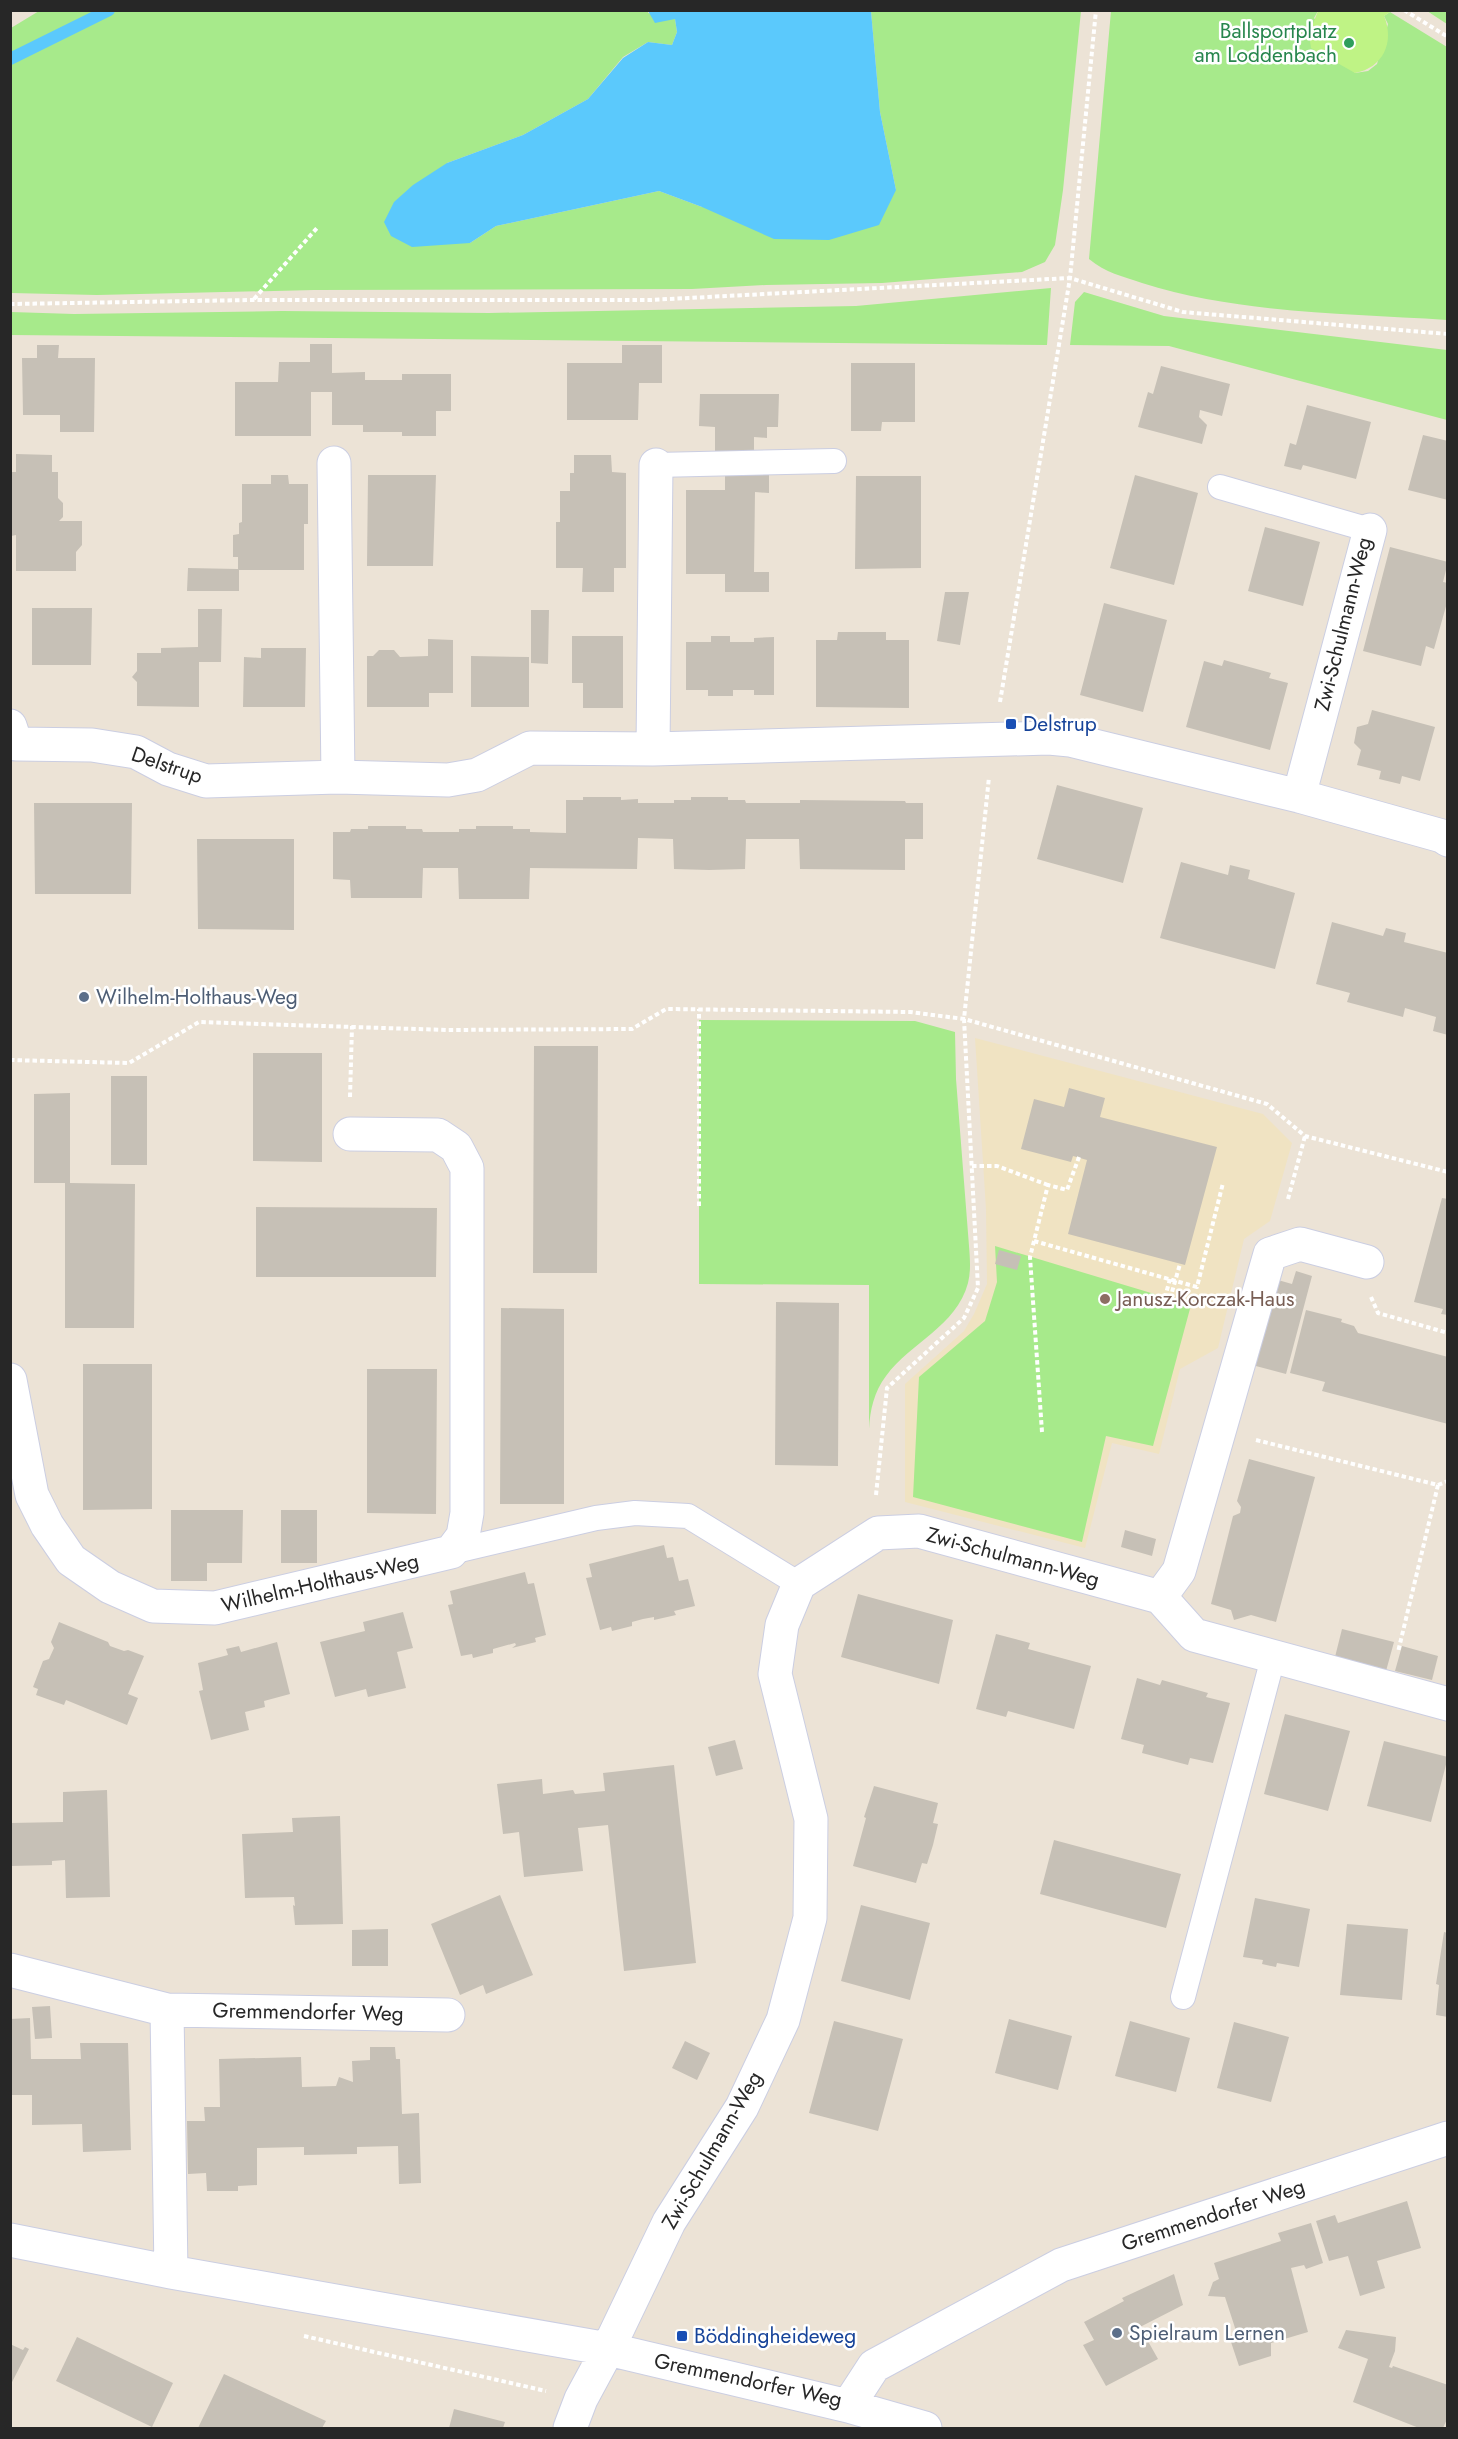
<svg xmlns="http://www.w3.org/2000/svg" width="1458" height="2439" font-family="Jost,sans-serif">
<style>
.education{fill:#f0e3c2}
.green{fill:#a7ea8b}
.pitch{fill:#bff385}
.water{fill:#5bc9fc}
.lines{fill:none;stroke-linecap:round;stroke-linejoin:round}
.stream{stroke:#5bc9fc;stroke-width:12}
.building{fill:#c6c0b6}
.lane-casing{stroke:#cbcee2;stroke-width:26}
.street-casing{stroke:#cbcee2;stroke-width:35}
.path{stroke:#fff;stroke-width:4;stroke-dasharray:4.5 3;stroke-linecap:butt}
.lane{stroke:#fff;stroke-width:24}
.street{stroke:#fff;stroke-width:33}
.path-bridge{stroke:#fff;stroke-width:4;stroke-dasharray:4.5 3;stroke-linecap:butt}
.leisure-dot{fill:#2e9e5b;stroke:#fff;stroke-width:2}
.transit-dot{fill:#1a4fb4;stroke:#fff;stroke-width:2}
.service-dot{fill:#5c6f8a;stroke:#fff;stroke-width:2}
.education-dot{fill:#8d6e63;stroke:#fff;stroke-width:2}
.labels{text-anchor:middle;stroke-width:5;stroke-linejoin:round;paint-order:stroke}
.leisure-label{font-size:21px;fill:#27864d;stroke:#fff;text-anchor:end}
.street-label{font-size:21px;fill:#272727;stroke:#fff}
.transit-label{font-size:21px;fill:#164399;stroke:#fff;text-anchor:start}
.service-label{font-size:21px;fill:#4e5e75;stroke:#fff;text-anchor:start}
.education-label{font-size:21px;fill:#785e54;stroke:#fff;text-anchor:start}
</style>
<rect width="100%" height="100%" fill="#ece3d6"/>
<path class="education" d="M975,1038L1263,1114L1292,1143L1270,1221L1244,1239L1218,1348L1180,1369L1159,1454L1112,1443L1085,1548L905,1502V1384L964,1331L974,1314L987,1284L986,1209Z"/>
<path class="green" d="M648,10V13L675,19L677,32L672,45L648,42L623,57L588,99L523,135L447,163L470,243L496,226L659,191L702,207L896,190L880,112L871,11H1081L1063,190L1055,245L1045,262L1022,272L882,283L766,285L692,289L314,290L97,295L11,293V28L39,11Z
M1111,11H1318L1314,18L1355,73L1368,71L1377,64L1388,24L1384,16L1390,12L1447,47V320C1346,313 1240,314 1142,283C1122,276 1106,273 1089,259Z
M1427,11H1447V24Z
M1051,288L1047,345L10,335L11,312L74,314L282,311L489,313L856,306Z
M1084,292L1164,316L1447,350V420L1169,346L1070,345L1075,302Z
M699,1020L915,1021L955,1032L956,1079L969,1246C970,1259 971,1271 968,1283C956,1327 911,1342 886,1376C874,1392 870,1410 869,1429V1285L699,1284Z
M995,1246L1191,1305L1153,1446L1106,1436L1082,1542L913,1497L919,1377L985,1321L997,1282Z"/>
<path class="pitch" d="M1387,10L1390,12L1384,16C1395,42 1383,68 1355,73L1311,48L1309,34L1318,11Z"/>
<path class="water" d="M648,11H871L880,112L896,190L879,225L829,240L774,239L702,207L659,191L496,226L470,243L412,247L391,236L384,222L394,202L413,185L447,163L523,135L588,99L623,58L648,42L672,45L677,32L675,19L655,23Z"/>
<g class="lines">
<path class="stream" d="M10,59L109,10"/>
</g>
<path class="building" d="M310,344H332V373L365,372V380H402V374H451V411H436V436H402V432H363V425H332V392H311V436H235V382H278L279,362H310Z
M37,345H59L58,358H95L94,432H60V415H23L22,358H37Z
M622,345H662V383H639L638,420H567V363H622Z
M851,363H915V422H882L881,431H851Z
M1161,366L1230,384L1222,416L1200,410L1199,417L1207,425L1202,444L1138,427L1148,392L1153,394Z
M700,394H779L778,427H767V438L754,437V455H715V427L699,426Z
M1307,405L1371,422L1356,479L1303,465L1301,470L1284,466L1290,443L1296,445Z
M1423,435L1448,441V500L1408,490Z
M16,454L52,455V472H58V498L63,503V517L59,521H82V545L76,552V571H16V535L11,536L10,534V472H16Z
M574,455H611L612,472L626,473V568H614V592H582L583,568H556V522H560V491H570V473H574Z
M725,473H769V493L755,492L754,572H769V592H725V574H686V490H725Z
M271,475H288L289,484H308V524H304V570H239V591H187L188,568L238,569V557H233V535L239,534V523L242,522V484H271Z
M368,475H436L433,566H367Z
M1135,475L1198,493L1174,585L1110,568Z
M856,476H921V568L855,569Z
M1265,527L1320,542L1303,606L1248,591Z
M1390,547L1448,562L1443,582L1448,583V599L1434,649L1426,646L1421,666L1363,651Z
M945,592H969L960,645L937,641Z
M1104,603L1167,620L1143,712L1080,695Z
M32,608H92L91,665H32Z
M198,609H222L221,662H199V707L137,706V682L132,677L137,671V653H161V648L198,647Z
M531,610H549L548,664L531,663Z
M838,632H886V640H909V708L816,707V640H837Z
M572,636H623V708H583V683H572Z
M711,636H730V642H754V638L774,637V695H754V690H733V696H708V690H686V642H711Z
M428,639L453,640V693H429V707H367V656H373L379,650H394L400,657L428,656Z
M261,648H306L305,707H243L244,657L261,658Z
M471,656L529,657V707H471Z
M1224,660L1271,673L1269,678L1288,683L1270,750L1186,727L1204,661L1222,666Z
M1372,710L1435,727L1420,781L1402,776L1400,784L1379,779L1381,771L1357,765L1361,750L1354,743L1357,727L1368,724Z
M1057,785L1143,808L1123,883L1037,859Z
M583,797H621V800L638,799V803H674V800H691V797H728V800H745L746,803H800V800L905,801L906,803H923V839H905V870L800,869L799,839H746L745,869L709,870L674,869L673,839L638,838L637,869L530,868L529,899H459L458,868H423L422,898H351L350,880L333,879V832H350L351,829H368V826H406V829H422L423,832H459V829H476V826H513V829H530V832L566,833V800H583Z
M34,803H132L131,894H35Z
M197,839H294V930L198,929Z
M1181,862L1228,875L1230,865L1250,870L1248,879L1295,893L1275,969L1160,938Z
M1332,922L1383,936L1386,928L1406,933L1404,942L1448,953V1035L1433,1031L1436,1017L1405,1008L1403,1017L1347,1002L1350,993L1316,984Z
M534,1046H598L597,1273H533Z
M253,1053H322V1162L253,1161Z
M111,1076H147V1165H111Z
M1069,1088L1105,1098L1100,1117L1217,1147L1185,1265L1068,1234L1087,1160L1073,1156L1071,1162L1021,1149L1034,1099L1064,1107Z
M70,1093V1183L135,1184L134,1328H65V1183H34V1094Z
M1442,1198L1448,1199V1315L1441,1314L1443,1309L1414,1302Z
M256,1207L437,1208L436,1277H256Z
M999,1250L1021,1256L1017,1270L995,1264Z
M1296,1271L1312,1276L1286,1374L1252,1365L1278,1280L1292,1284Z
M776,1302L839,1303L838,1466L775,1465Z
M501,1308L564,1309V1504H500Z
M1306,1310L1342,1319L1341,1322L1354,1326L1358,1333L1448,1357V1424L1322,1391L1325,1382L1290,1373Z
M83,1364H152V1509L83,1510Z
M367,1369H437L436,1514L367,1513Z
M1249,1459L1315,1477L1276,1622L1251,1615L1234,1620L1231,1610L1211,1604L1233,1516L1240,1513L1241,1507L1237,1501Z
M171,1510H243L242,1563H207V1581H171Z
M281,1510H317V1563H281Z
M1125,1530L1156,1539L1152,1556L1121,1547Z
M664,1545L667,1558L673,1557L679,1581L688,1579L695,1606L674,1611L676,1615L654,1620V1617L643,1619L632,1622V1626L612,1631L611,1627L600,1630L586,1578L592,1577L589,1564Z
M525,1572L528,1584L534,1583L546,1635L535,1638L536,1642L512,1648L516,1645L515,1643L493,1649V1653L473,1658L472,1654L461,1656L448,1605L453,1604L450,1591Z
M858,1594L953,1620L939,1684L841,1657Z
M403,1612L413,1648L397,1652L406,1688L368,1697L366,1689L335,1697L320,1642L365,1631L363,1622Z
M59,1622L108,1642L110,1646L124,1651L128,1650L144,1656L128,1694L138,1698L127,1725L66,1700L64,1705L36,1695L38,1689L33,1687L43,1661L49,1659L54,1648L51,1642Z
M1342,1629L1394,1642L1386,1671L1335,1657Z
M996,1634L1030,1643L1028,1649L1091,1666L1074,1729L1008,1711L1006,1717L976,1709Z
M277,1642L290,1694L264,1701L265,1707L245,1712L249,1730L211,1740L199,1691L203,1690L198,1663L228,1655L226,1649L239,1646L241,1652Z
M1402,1646L1438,1656L1432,1680L1395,1671Z
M1137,1678L1160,1685L1162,1680L1208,1693L1206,1697L1230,1703L1213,1763L1190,1758L1188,1765L1142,1753L1144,1745L1121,1739Z
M1285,1714L1350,1731L1328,1811L1264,1794Z
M735,1740L743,1769L716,1776L708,1747Z
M1384,1741L1448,1757L1431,1822L1367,1806Z
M674,1765L696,1963L624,1971L608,1825L578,1828L583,1871L524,1877L519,1832L503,1834L497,1784L542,1779L543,1794L573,1790L575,1794L605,1791L603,1773Z
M874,1786L938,1803L933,1823L938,1824L933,1845L927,1864L922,1863L916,1883L853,1866L866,1818L864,1817Z
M107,1790L110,1897L66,1898L65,1860L52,1861V1865L11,1866L10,1823L63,1822V1792Z
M340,1816L343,1924L295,1925L293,1905L295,1906L294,1897L245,1898L242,1834L293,1832L292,1818Z
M1054,1840L1181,1874L1166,1928L1040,1894Z
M500,1895L533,1975L486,1994L483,1985L460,1995L431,1924Z
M1255,1898L1310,1909L1299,1967L1277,1963L1276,1967L1262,1964L1263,1960L1243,1957Z
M861,1905L930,1923L910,2000L841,1981Z
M1347,1924L1408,1929L1402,2000L1340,1995Z
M388,1929V1966H352V1930Z
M1444,1932L1448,1933V2017L1436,2015L1439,1985L1436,1984Z
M50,2006L52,2038L35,2039L32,2007Z
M30,2018L31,2059H81L80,2043H128L131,2150L83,2152L82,2124L32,2125V2095H10V2019Z
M1009,2019L1072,2036L1058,2090L995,2073Z
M834,2021L903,2039L878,2131L809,2113Z
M1130,2021L1190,2038L1176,2092L1115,2076Z
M1234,2022L1289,2037L1271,2102L1217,2088Z
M685,2041L710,2053L697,2080L672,2068Z
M370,2047H395L396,2059H400L402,2114L419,2113L421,2183L399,2184L398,2146L357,2147V2154L304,2155V2147L257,2148V2185L238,2186V2191H207L206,2173L188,2174L187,2121H205L204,2107H220L219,2059L301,2057L302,2087L336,2086L339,2077L353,2082L352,2061L370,2060Z
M1407,2201L1421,2248L1377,2261L1385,2288L1360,2296L1348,2256L1329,2261L1316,2221L1335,2215L1338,2223Z
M1311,2223L1323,2263L1306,2269L1304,2265L1291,2268L1308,2332L1271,2343V2356L1239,2366L1229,2336L1237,2334L1225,2297L1208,2296L1213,2282L1219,2279L1214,2263L1281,2241L1278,2233Z
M1174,2274L1183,2305L1140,2327L1158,2359L1106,2386L1083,2345L1094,2340L1084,2322L1124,2301L1122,2298Z
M1346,2330L1396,2337L1395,2351L1389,2367L1392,2368L1393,2366L1448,2385V2417L1443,2428H1419L1353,2402L1368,2359L1338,2348Z
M77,2337L173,2383L152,2427L56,2381Z
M10,2344L23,2350L25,2347L29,2349L10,2386Z
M224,2374L326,2421L322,2428H198Z
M454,2409L505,2422L503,2428H449Z"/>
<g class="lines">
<g class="lane-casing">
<path id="lane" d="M656,465L834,461
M1220,487L1370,530
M451,1552L596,1518L635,1513L688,1516L799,1584
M1183,1997L1273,1658"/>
</g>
<g class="street-casing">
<path id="street" d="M334,463L338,777
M10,726L16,744L92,745L136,752L168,769L206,781L338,777L448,780L477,775L530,748L653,749L1049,738L1070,740L1299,796L1442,836L1448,840
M653,749L656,465
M1299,796L1370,530
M10,1380L32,1495L47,1525L71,1560L110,1587L153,1606L215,1608L451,1552L463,1536L467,1513V1168L456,1147L438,1135L350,1134
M1160,1597L1179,1571L1270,1254L1300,1244L1367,1262
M10,1970L167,2010L448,2015
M167,2010L171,2272
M10,2240L171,2272L608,2349L848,2406L925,2428
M848,2406L874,2366L1061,2265L1448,2138
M570,2428L581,2399L608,2349L669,2222L742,2107L783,2020L810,1918L811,1819L775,1674L782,1625L799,1584L878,1533L919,1531L1160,1597L1194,1635L1448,1704"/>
</g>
<path class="path" d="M1404,10L1448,37
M254,299L317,228
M10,304L253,300H650L1070,278L1183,312L1448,334
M1000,702L1070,278L1096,10
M10,1060L129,1063L199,1022L446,1030L632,1029L666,1009L910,1012L964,1019L1267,1104L1305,1136L1448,1172
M350,1097L352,1026
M972,1166H997L1048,1185
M1288,1199L1305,1136
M699,1206V1009
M1034,1241L1197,1287L1223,1183
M1170,1279L1165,1297L1170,1299
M1371,1297L1378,1313L1448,1333
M1042,1432L1030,1257L1048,1185L1067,1190L1079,1157
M1256,1440L1438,1485L1398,1652
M1438,1485L1448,1481
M876,1495L887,1388L964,1318L978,1288L964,1019L989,777
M304,2336L546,2391"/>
<use href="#lane" class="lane"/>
<use href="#street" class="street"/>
<path class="path-bridge" d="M1170,1299L1180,1264"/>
</g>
<circle class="leisure-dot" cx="1349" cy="43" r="6"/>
<g class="transit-dot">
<rect x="1005" y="718" width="12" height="12" rx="3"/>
<rect x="676" y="2330" width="12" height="12" rx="3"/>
</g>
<g class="service-dot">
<circle cx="84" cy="997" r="6"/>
<circle cx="1117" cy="2333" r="6"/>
</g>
<circle class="education-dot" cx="1105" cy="1299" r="6"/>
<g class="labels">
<g class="leisure-label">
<text x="1337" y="38">Ballsportplatz<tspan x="1337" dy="24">am Loddenbach</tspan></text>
</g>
<g class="street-label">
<text transform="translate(1343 624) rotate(-76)" y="7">Zwi-Schulmann-Weg</text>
<text transform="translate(167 765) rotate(19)" y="7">Delstrup</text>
<text transform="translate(1013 1557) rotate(15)" y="7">Zwi-Schulmann-Weg</text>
<text transform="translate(320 1583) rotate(-13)" y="7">Wilhelm-Holthaus-Weg</text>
<text transform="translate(308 2012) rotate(1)" y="7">Gremmendorfer Weg</text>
<text transform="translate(712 2150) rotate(-60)" y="7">Zwi-Schulmann-Weg</text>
<text transform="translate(1213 2215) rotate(-18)" y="7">Gremmendorfer Weg</text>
<text transform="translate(748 2380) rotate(12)" y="7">Gremmendorfer Weg</text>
</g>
<g class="transit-label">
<text x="1023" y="731">Delstrup</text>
<text x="694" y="2343">Böddingheideweg</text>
</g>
<g class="service-label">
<text x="96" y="1004">Wilhelm-Holthaus-Weg</text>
<text x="1129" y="2340">Spielraum Lernen</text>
</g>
<g class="education-label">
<text x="1117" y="1306">Janusz-Korczak-Haus</text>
</g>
</g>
<rect width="1458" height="2439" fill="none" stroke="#272727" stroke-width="24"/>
</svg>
